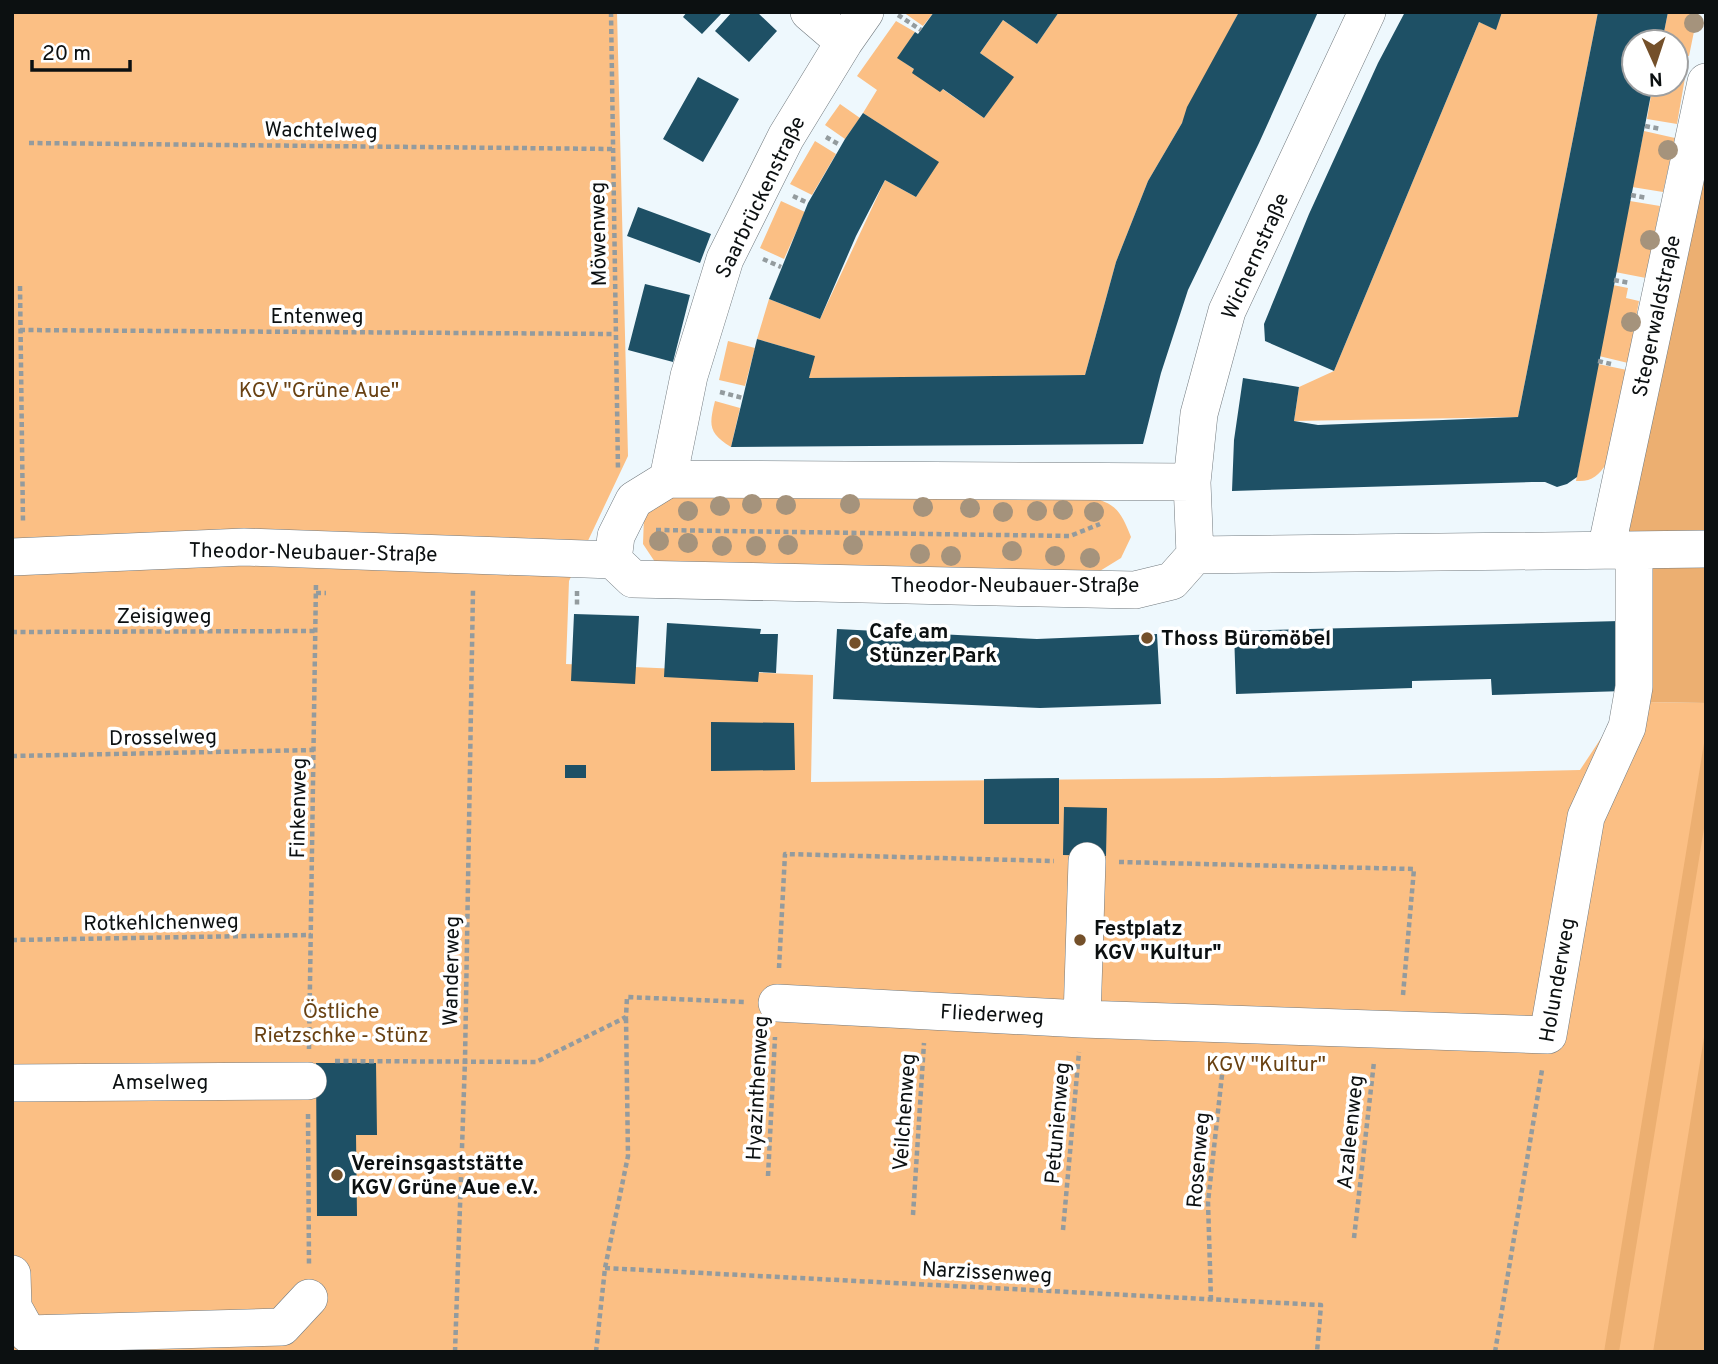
<svg xmlns="http://www.w3.org/2000/svg" width="1718" height="1364" font-family="Overpass,sans-serif">
<style>
.green{fill:#fbbf84}
.forest{fill:#ecaf71}
.building{fill:#1e5065}
.lines{fill:none;stroke-linecap:round;stroke-linejoin:round}
.minor-casing{stroke:#727a7f;stroke-width:38}
.path{stroke:#939b9e;stroke-width:4.5;stroke-dasharray:5 3.5;stroke-linecap:butt}
.minor{stroke:#fff;stroke-width:37}
.tree{fill:#a5937c}
.poi-dot{fill:#74502a;stroke:#fff;stroke-width:2.5}
.labels{text-anchor:middle;stroke-width:7;stroke-linejoin:round;paint-order:stroke}
.street-label{font-size:21px;fill:#0c1011;stroke:#fff}
.park-label{font-size:21px;fill:#694112;stroke:#fff}
.poi-label{font-size:21px;font-weight:bold;fill:#0c1011;stroke:#fff;text-anchor:start}
</style>
<rect width="100%" height="100%" fill="#eef8fd"/>
<path class="green" d="M12,12H617L628,456L569,581L566,664L813,675L811,782L1221,778L1580,770L1623,705L1644,702L1706,703V1352H12Z
M903,12H934L923,26Z
M1059,12H1239L1182,123L1148,181L1116,262L1085,375L809,378L814,356L757,339L769,299L820,319L885,180L916,197L938,162L863,113L877,90L857,76L896,21L915,32L898,58L984,118L1013,77L980,53L1003,20L1037,44Z
M1501,12H1598L1518,417L1294,421L1299,387L1334,371L1479,22L1496,29Z
M1668,12H1698L1689,56L1676,54V42H1662Z
M1676,64L1687,66L1677,124L1647,119L1653,84H1676Z
M840,104L860,118L845,139L825,125Z
M1644,131L1675,138L1663,192L1632,187Z
M815,141L836,154L812,195L790,184Z
M781,201L805,212L784,259L760,248Z
M1630,201L1660,206L1646,278L1615,272Z
M1613,285L1628,288L1626,298L1639,301L1628,363L1599,356Z
M728,341L755,348L745,386L719,380Z
M1598,364L1627,370L1607,463C1598,476 1592,482 1576,481Z
M715,401L740,408L731,447C708,433 709,425 715,401Z
M684,491L1086,496C1115,503 1120,509 1131,537L1121,558L1095,574L655,562L643,544L644,517L660,500Z"/>
<path class="forest" d="M1706,134V534L1624,536Z
M1644,562L1706,565V703L1644,702Z
M1706,731V816L1619,1352H1604Z
M1706,1025V1352H1653Z"/>
<path class="building" d="M687,12H720L721,14L702,34L683,17Z
M732,12H757L777,31L749,62L715,31Z
M934,12H1059L1037,44L1003,20L980,53L1014,77L984,118L943,89L940,92L912,73L914,69L897,58L915,32L918,34Z
M1239,12H1318L1259,143L1188,290L1161,373L1143,444L731,447L757,339L815,356L809,378L1085,375L1116,262L1148,181L1182,123L1187,107Z
M1405,12H1502L1496,30L1479,22L1334,371L1265,341L1264,324L1309,214L1378,63Z
M1598,12H1668L1662,42H1634V84H1653L1577,477L1567,484L1557,487L1545,482H1532L1232,491L1234,440L1243,378L1299,387L1294,421L1318,425L1518,417Z
M698,77L739,99L703,162L663,139Z
M863,113L939,162L916,197L885,180L856,236L820,319L769,299L808,203L845,139Z
M638,207L711,234L700,263L627,236Z
M645,284L690,295L673,362L628,350Z
M574,614L639,616L635,684L571,681Z
M1620,621L1625,691L1492,695L1491,679L1412,681V688L1236,694L1234,631Z
M667,623L761,629L760,634H778L776,673L759,672L758,682L664,677Z
M837,629L1037,639L1157,634L1161,704L1040,708L833,699Z
M711,722L794,723L795,770L711,771Z
M565,765H586V778H565Z
M1059,778V824H984V779Z
M1064,807L1107,808L1106,856L1063,855Z
M316,1063H376L377,1135H356L357,1216H317Z"/>
<g class="lines">
<g class="minor-casing">
<path id="minor" d="M809,12L844,42
M668,479L689,376L725,259L786,137L844,42L865,12
M1606,550L1706,82
M1195,555L1192,482L1199,414L1227,311L1367,12
M12,557L244,547L613,560L633,579L1135,590L1172,581L1195,555L1706,549
M613,560L616,536L634,500L668,479L1192,482
M777,1003L1082,1019L1548,1035L1586,817L1627,727L1634,687V550
M1082,1019L1087,861
M12,1083L308,1081
M12,1274L13,1307L28,1334L282,1327L309,1298"/>
</g>
<path class="path" d="M611,12L618,470
M898,15L921,30
M1645,126L1661,129
M826,137L840,145
M29,143L613,149
M1631,195L1647,198
M793,196L808,203
M763,259L781,267
M1614,280L1630,283
M20,286L23,523
M20,330L615,334
M1598,361L1611,364
M720,392L743,398
M656,530L1070,536L1100,524
M577,591V607
M316,593H326
M12,632L316,631
M12,756L314,750
M1119,862L1414,869L1403,995
M12,940L311,935
M779,968L785,854L1054,861
M309,1049L316,582
M335,1061L536,1062L626,1017L627,997L745,1002
M308,1114L309,1266
M768,1176L775,1037
M913,1215L924,1043
M1063,1230L1079,1052
M1354,1238L1374,1062
M605,1268L1321,1305L1317,1352
M1211,1300L1208,1202L1224,1057
M455,1352L465,1060L473,590
M596,1352L605,1268L628,1156L626,1017
M1495,1352L1542,1070"/>
<use href="#minor" class="minor"/>
</g>
<g class="tree">
<circle cx="1694" cy="23" r="10"/>
<circle cx="1668" cy="150" r="10"/>
<circle cx="1650" cy="240" r="10"/>
<circle cx="1631" cy="322" r="10"/>
<circle cx="752" cy="504" r="10"/>
<circle cx="850" cy="504" r="10"/>
<circle cx="786" cy="505" r="10"/>
<circle cx="720" cy="506" r="10"/>
<circle cx="923" cy="507" r="10"/>
<circle cx="970" cy="508" r="10"/>
<circle cx="1063" cy="510" r="10"/>
<circle cx="688" cy="511" r="10"/>
<circle cx="1037" cy="511" r="10"/>
<circle cx="1003" cy="512" r="10"/>
<circle cx="1094" cy="512" r="10"/>
<circle cx="659" cy="541" r="10"/>
<circle cx="688" cy="543" r="10"/>
<circle cx="788" cy="545" r="10"/>
<circle cx="853" cy="545" r="10"/>
<circle cx="722" cy="546" r="10"/>
<circle cx="756" cy="546" r="10"/>
<circle cx="1012" cy="551" r="10"/>
<circle cx="920" cy="554" r="10"/>
<circle cx="951" cy="556" r="10"/>
<circle cx="1055" cy="556" r="10"/>
<circle cx="1090" cy="558" r="10"/>
</g>
<g class="poi-dot">
<circle cx="1147" cy="638" r="7"/>
<circle cx="855" cy="643" r="7"/>
<circle cx="1080" cy="940" r="7"/>
<circle cx="337" cy="1175" r="7"/>
</g>
<g class="labels">
<g class="street-label">
<text transform="translate(321 130) rotate(1)" y="7">Wachtelweg</text>
<text transform="translate(760 197) rotate(-64)" y="7">Saarbrückenstraße</text>
<text transform="translate(598 234) rotate(-91)" y="7">Möwenweg</text>
<text transform="translate(1255 256) rotate(-66)" y="7">Wichernstraße</text>
<text x="317" y="323">Entenweg</text>
<text transform="translate(1656 316) rotate(-78)" y="7">Stegerwaldstraße</text>
<text transform="translate(313 552) rotate(1)" y="7">Theodor-Neubauer-Straße</text>
<text x="1015" y="592">Theodor-Neubauer-Straße</text>
<text x="164" y="623">Zeisigweg</text>
<text transform="translate(163 737) rotate(-1)" y="7">Drosselweg</text>
<text transform="translate(298 808) rotate(-89)" y="7">Finkenweg</text>
<text transform="translate(161 922) rotate(-1)" y="7">Rotkehlchenweg</text>
<text transform="translate(451 971) rotate(-89)" y="7">Wanderweg</text>
<text transform="translate(1557 980) rotate(-80)" y="7">Holunderweg</text>
<text transform="translate(992 1014) rotate(3)" y="7">Fliederweg</text>
<text x="160" y="1089">Amselweg</text>
<text transform="translate(757 1088) rotate(-87)" y="7">Hyazinthenweg</text>
<text transform="translate(904 1112) rotate(-86)" y="7">Veilchenweg</text>
<text transform="translate(1057 1123) rotate(-85)" y="7">Petunienweg</text>
<text transform="translate(1350 1132) rotate(-84)" y="7">Azaleenweg</text>
<text transform="translate(1198 1160) rotate(-85)" y="7">Rosenweg</text>
<text transform="translate(987 1272) rotate(3)" y="7">Narzissenweg</text>
</g>
<g class="park-label">
<text x="319" y="397">KGV "Grüne Aue"</text>
<text x="341" y="1018">Östliche<tspan x="341" dy="24">Rietzschke - Stünz</tspan></text>
<text x="1266" y="1071">KGV "Kultur"</text>
</g>
<g class="poi-label">
<text x="869" y="638">Cafe am<tspan x="869" dy="24">Stünzer Park</tspan></text>
<text x="1161" y="645">Thoss Büromöbel</text>
<text x="1094" y="935">Festplatz<tspan x="1094" dy="24">KGV "Kultur"</tspan></text>
<text x="351" y="1170">Vereinsgaststätte<tspan x="351" dy="24">KGV Grüne Aue e.V.</tspan></text>
</g>
</g>
<rect width="1718" height="1364" fill="none" stroke="#0c1011" stroke-width="28"/>
<g transform="translate(1655 63) rotate(177)"><circle r="33" fill="#ffffff" stroke="#9e9fa0" stroke-width="2"/>
<path d="M0-5L12 26L0 18L-12 26Z" fill="#74502a"/>
<text y="-10" font-size="19" font-weight="bold" text-anchor="middle" fill="#0c1011">N</text>
</g>
<path d="M32 60v10h98v-10" fill="none" stroke="#0c1011" stroke-width="3.5"/>
<text x="42" y="60" font-size="21" fill="#0c1011" stroke="#ffffff" stroke-width="5" paint-order="stroke">20 m</text>
</svg>
